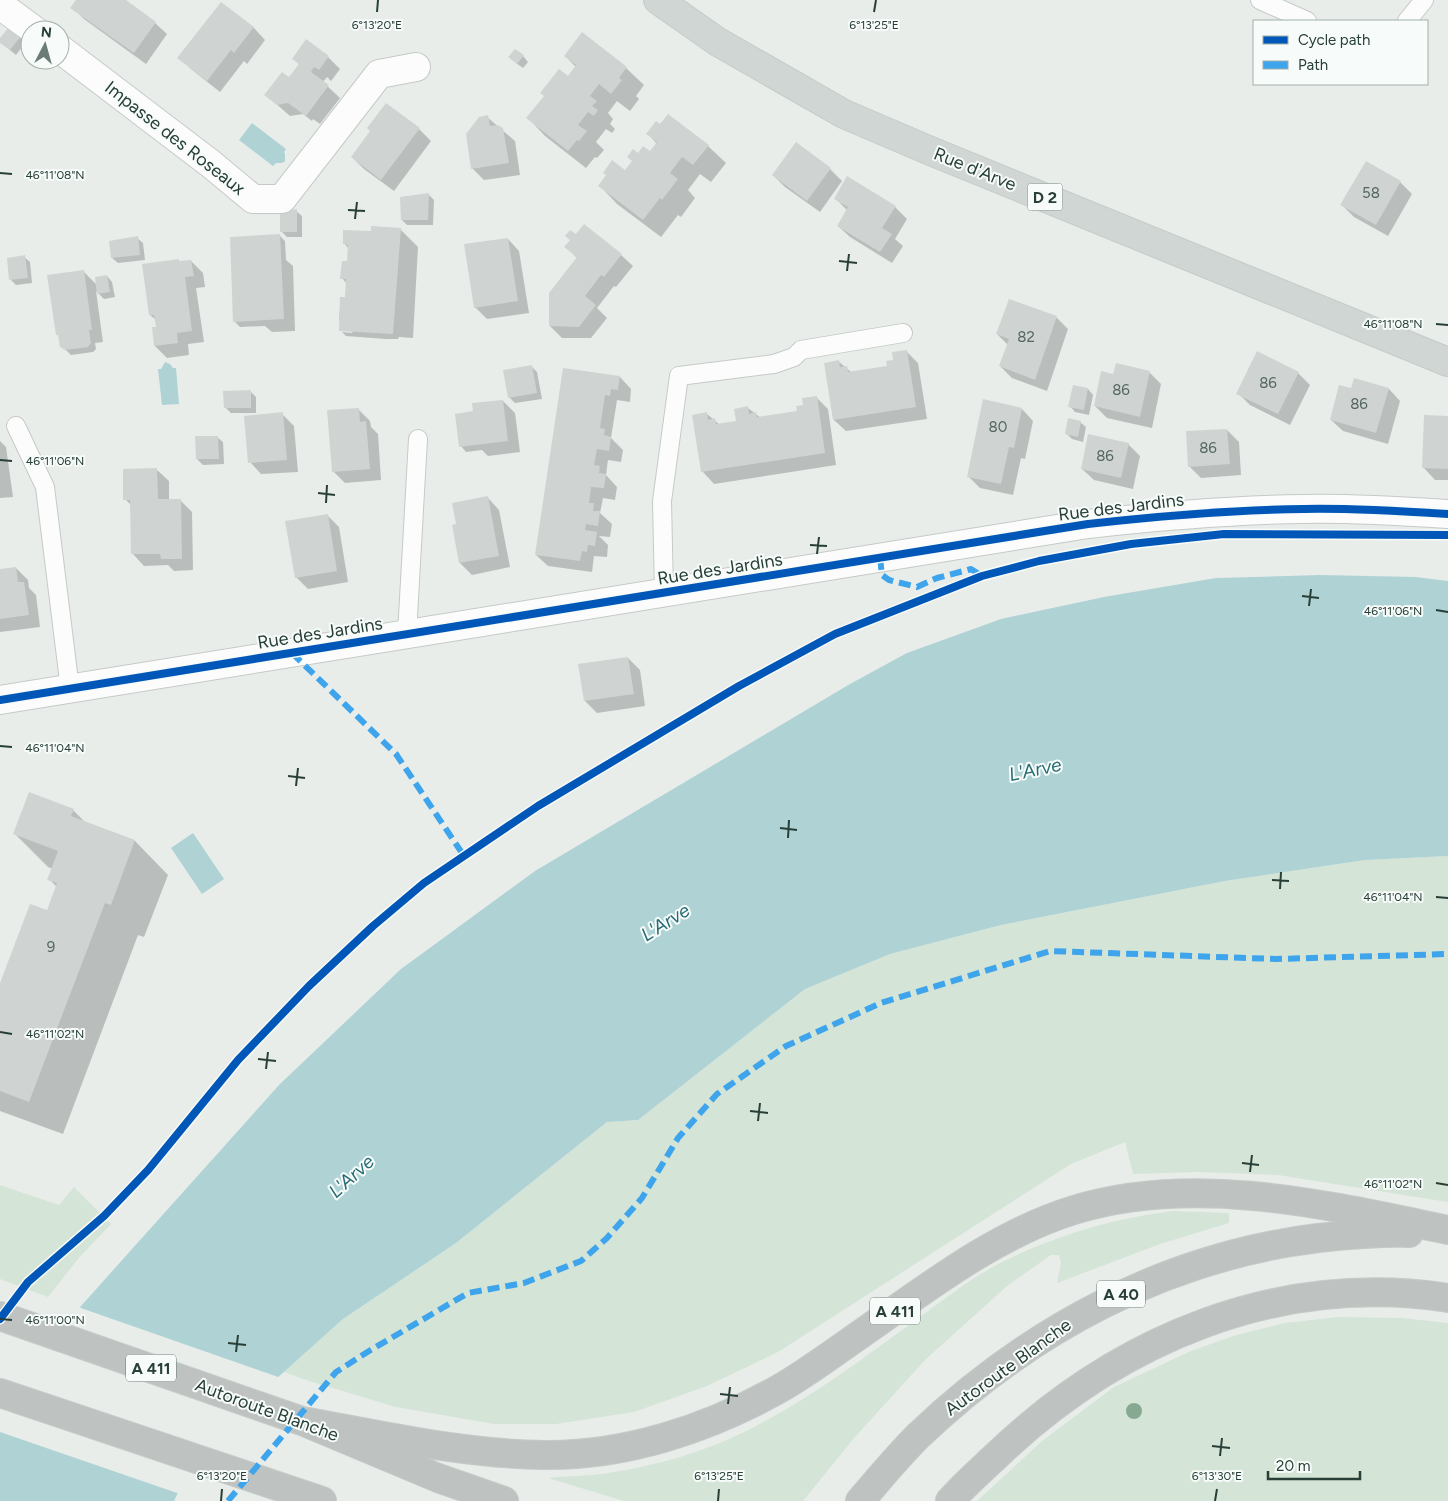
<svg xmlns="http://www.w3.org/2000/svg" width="1448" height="1501" font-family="Figtree,sans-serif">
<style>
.green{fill:#d4e4d7}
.water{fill:#afd2d5}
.pier{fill:#e8edea}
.shadow{fill:#0003}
.building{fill:#cfd4d2}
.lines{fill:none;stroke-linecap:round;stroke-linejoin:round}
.lane-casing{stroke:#c5cac7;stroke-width:20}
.street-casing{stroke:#c5cac7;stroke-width:30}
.primary-casing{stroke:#c4cbc8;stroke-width:30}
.highway-casing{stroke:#c4cbc8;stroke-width:30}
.lane{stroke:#fcfcfc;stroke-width:18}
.street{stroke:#fcfcfc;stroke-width:28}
.primary{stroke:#d0d6d4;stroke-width:28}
.highway{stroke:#bec3c1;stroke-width:28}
.quiet{stroke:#3ea4ec;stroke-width:6;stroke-dasharray:12 6;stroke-linecap:butt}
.cycleway-casing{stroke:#f7fbf9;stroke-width:11}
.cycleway{stroke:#0057b8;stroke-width:8}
.tree{fill:#86a991}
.ticks{fill:none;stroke:#273f37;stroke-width:2}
.labels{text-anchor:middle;stroke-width:4;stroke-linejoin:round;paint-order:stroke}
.number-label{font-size:15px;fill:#52655e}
.shield{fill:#f7fbf9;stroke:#657771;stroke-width:1}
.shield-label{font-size:16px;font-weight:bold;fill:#273f37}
.street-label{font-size:18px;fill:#273f37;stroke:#f7fbf9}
.water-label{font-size:19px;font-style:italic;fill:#276d75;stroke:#f7fbf9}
.ticks-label{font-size:12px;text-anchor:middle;fill:#273f37;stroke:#f7fbf9;stroke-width:4;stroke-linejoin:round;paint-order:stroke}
</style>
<rect width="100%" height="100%" fill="#e8edea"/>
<path class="green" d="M1448,856V1202L1278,1175L1198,1172L1133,1174L1125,1142L1071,1164L778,1352L707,1386L634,1412L556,1424H494L396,1407L309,1381L284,1372L343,1319L456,1243L607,1122L638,1120L805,989L890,954L1001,925L1225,881L1365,860Z
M0,1185L59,1205L74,1187L111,1224L78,1259L48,1297L0,1279Z
M1173,1211L1229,1213V1223L1160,1244L1057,1283L1061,1263L1059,1255H1051L1007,1286L925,1360L855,1437L803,1501H624L548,1478C568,1476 589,1476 609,1473C654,1466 701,1453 742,1433C804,1403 858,1362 913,1322C942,1301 972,1277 1004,1261C1057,1235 1115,1218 1173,1211Z
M1338,1317L1402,1318L1448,1323V1501H977L1042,1441L1114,1387L1191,1351L1233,1336L1285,1323Z"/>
<path class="water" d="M252,123L286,149L284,152L285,154V161L282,163H276L273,166L239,140Z
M165,362L170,364L173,368H176L179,404L162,405L158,369H161Z
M1320,575L1415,577L1448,581V856L1365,860L1225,881L1001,925L890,954L805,989L638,1120L607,1122L456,1243L343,1319L200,1447L174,1501H0V1429L81,1306L279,1085L401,969L535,871L850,684L907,653L1001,619L1104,597L1216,578Z
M193,833L224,879L202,894L171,848Z"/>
<path class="pier" d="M78,1307L281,1378L202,1448L180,1494L0,1432V1424Z"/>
<path class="shadow" d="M77,0H124L155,23L167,34L146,64L84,19L72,7Z
M221,4L254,28L265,40L247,64L244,61L220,92L191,69L179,57Z
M20,37L25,43L16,55L0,42V40Z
M523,56L528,62L523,68L516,63Z
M565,56L626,68L644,85L636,96L639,99L630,111L617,101L608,113L613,119L610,124L615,129L612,133L606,129L596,142L604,150L597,158L595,157L586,168L545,136L528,118L568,78L576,67Z
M328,57L340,69L331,81L327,77L323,82L340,98L320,124L313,119L312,121L303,114L290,116L266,95L289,79L299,64L294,59Z
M386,105L419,129L431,141L394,191L364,169L352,157L372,131Z
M487,117L515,141L520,175L484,180L472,168Z
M648,134L708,146L726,163L711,182L700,174L688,190L695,198L681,217L678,215L661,237L617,204L600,186L625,172L638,155L650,153L657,144Z
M830,169L842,181L820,212L785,187L773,175Z
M1400,182L1412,194L1388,236L1354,217L1342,205Z
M429,195L434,200L433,225H407L402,220Z
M835,198L895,207L907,219L895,239L903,246L892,263L850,237L838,226L848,211Z
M296,211L302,216V237H287L282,232Z
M400,229L418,247L413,338L399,337L398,339H386L346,336L342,332L353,333L339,319L341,298L346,299L347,284L342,278L348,263L349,249L344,243L372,232Z
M280,236L285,241L286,260L293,266L295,331L272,332L265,326L240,327L235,322Z
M137,238L143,243L145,260L118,263L112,258Z
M508,239L519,251L529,313L487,319L475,307Z
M566,247L621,255L633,266L616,287L614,286L597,308L607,318L591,338H562L550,326L578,259Z
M24,257L30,262L32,283L16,285L11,280Z
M179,261L181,262L191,261L203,273L205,287L196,288L204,342L188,344L189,355L167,358L155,346L157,331L156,320L150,315Z
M83,271L97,285L107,276L112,282L115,297L104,299L96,291L103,342L95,343L96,349L93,352L71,355L62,346L60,338L57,334Z
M1010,300L1057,318L1068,329L1047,391L1012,378L1000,366L1008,345L997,334Z
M906,351L918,363L927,419L846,431L834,420L838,361L851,372L888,367Z
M1258,353L1298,373L1310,385L1290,425L1250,405L1238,393Z
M532,367L537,372L542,399L515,403L509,397Z
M564,369L620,377L631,389L630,402L617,400L611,438L623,450L621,462L608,460L606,475L617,487L615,500L603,498L600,513L612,524L610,537L599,536L608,545L607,557L594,556L592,572L548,566L536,555Z
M1149,372L1161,384L1152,428L1107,418L1095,406Z
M1088,389L1093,395L1089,415L1075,412L1070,406Z
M1389,389L1400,401L1388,444L1343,431L1331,420L1352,390Z
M250,391L256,397V413H231L225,407Z
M816,397L828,409L836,465L714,484L703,472L694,416L707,414L720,425L737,422L748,408L761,418L800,413L804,406Z
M503,401L515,413L520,452L488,456L482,450L466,452L461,446L475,412Z
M358,409L370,421L371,427L378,434L381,480L345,483L333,471Z
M1022,409L1033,421L1025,459L1021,458L1013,495L980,488L968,476Z
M282,414L294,426L298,472L261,474L250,462Z
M1448,417V480H1435L1424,468Z
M1080,422L1086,427L1083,442L1072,439L1066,433Z
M1227,430L1239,442L1241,475L1201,478L1189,466Z
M217,437L223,442L224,464L203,465L197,459Z
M0,441L6,447L13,497L0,498Z
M1128,444L1140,456L1133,489L1094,480L1082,469Z
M157,470L169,481V500H180L192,512L193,570L174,571L168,565L144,566L133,554L132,506L125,499Z
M488,498L499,510L510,567L472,575L460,563L453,526L457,525Z
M327,515L339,527L348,582L308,589L296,577Z
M16,568L28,580L29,588L36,595L40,627L0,632V570Z
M628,658L640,670L645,706L597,713L585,701Z
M73,810L86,823L135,841L168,875L144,937L138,935L63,1134L0,1111V986L47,912L57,887L49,879L53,869L48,867L14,833Z"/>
<path class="building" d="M76,0H126L156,22L134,53L70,8Z
M221,2L254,27L234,53L231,50L207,81L177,58Z
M9,27L21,36L10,50L0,43V38Z
M582,32L627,67L619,78L622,80L611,94L599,84L590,96L597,101L592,106L598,110L594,116L588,112L578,125L587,131L579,141L577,140L568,151L526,118L544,96L540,93L559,69L568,76L576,65L564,56Z
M306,39L329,56L319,70L314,67L311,72L329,85L306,116L288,103L277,105L264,95L282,72L289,77L299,64L292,59Z
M515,49L524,55L517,64L508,57Z
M386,103L420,128L381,180L351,157L370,131L367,128Z
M668,114L709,145L693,165L682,157L670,173L678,179L662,200L660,198L643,220L598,186L606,175L603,173L612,160L625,170L632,161L627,157L633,149L638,153L643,146L650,151L657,142L646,134L656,121L660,124Z
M488,115L490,126L498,125L503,128L509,163L471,169L466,134L479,117Z
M796,142L831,168L807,201L772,175Z
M1366,161L1401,181L1376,225L1340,205Z
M847,176L896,206L882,228L892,234L880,252L837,226L848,207L834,199Z
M429,193L428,220H401L400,197Z
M297,209V232H280V212Z
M584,224L622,254L604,277L601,275L585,296L596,305L579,327L549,326V293L577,257L564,247L570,240L565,236L570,230L576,234Z
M371,226L401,228L393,334L339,331L340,297H345L346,279H340L342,261H347L348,245L343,244V230L371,231Z
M280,234L284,319L233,322L230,237Z
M138,236L140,255L111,258L109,241Z
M508,238L518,301L474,308L464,244Z
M25,255L28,278L9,280L7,258Z
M179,259V261L191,260L194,276L185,277L192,331L177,333L178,343L154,346L152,327H156L154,315H149L142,264Z
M84,270L92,330H89L91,343L88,347L65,350L60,347L58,335H56L47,275Z
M107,275L110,292L97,294L95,277Z
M1009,299L1057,316L1035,380L999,366L1009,339L996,334Z
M907,350L916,407L833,420L824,363L839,360L840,367L847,366L848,372L887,366L886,361L893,360L892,352Z
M1257,351L1299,372L1278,414L1236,394Z
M1116,363L1150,371L1140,417L1094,406L1101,371L1113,374Z
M532,365L537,393L508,398L503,370Z
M563,368L620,376L618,390L611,389L610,396L605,395L600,428L605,429L604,435L611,437L609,451L597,449L594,465L600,466L599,473L606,474L604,488L591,487L589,503H594L593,511H600L598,526L586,524L585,530L597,532L595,546L588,545L587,552L582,551L580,561L535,555Z
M1354,378L1389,388L1376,433L1330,420L1339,385L1351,388Z
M1073,385L1088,388L1084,410L1068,407Z
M251,390V408H224L223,391Z
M817,396L825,453L701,472L692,415L707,412L708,420L715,418L716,424L736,421L734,409L748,406L749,414L756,412L757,417L797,411L796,406L803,405L802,398Z
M983,399L1022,408L1014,448L1009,447L1001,484L967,477Z
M503,400L508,441L459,447L455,414L473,411L472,403Z
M359,408L360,422L366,421L370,469L332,472L327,410Z
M283,412L287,460L248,463L244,416Z
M1424,415L1448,416V469L1422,468Z
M1068,418L1081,421L1078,437L1065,434Z
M1227,429L1230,464L1188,467L1186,431Z
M1088,434L1129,443L1121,478L1081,469Z
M195,436H218L219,459H196Z
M157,468L158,499H181L182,559H161L160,554H131L130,500H123V469Z
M488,496L499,556L459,563L452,525L456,524L452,503Z
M328,514L337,571L295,578L285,521Z
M16,567L18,582H24L29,615L0,619V569Z
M628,657L634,694L584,701L578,664Z
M29,792L74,809L71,816L135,840L111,905L105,903L29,1102L0,1091V983L30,904L47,910L57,883L47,880L58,851L13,834Z"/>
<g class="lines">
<g class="lane-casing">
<path id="lane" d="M1260,0L1307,21
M1407,21L1424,0
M16,426L45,487L70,689
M664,593L662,501L679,376L774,364L794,357L801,350L903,333
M407,634L418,439"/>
</g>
<g class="street-casing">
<path id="street" d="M0,5L34,30
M60,49L211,164L253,199H282L379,74L416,67
M0,700L1088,524C1160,516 1232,510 1304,509C1352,508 1400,511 1448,514"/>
</g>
<g class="primary-casing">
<path id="primary" d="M658,0L718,42L844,114L933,152L1448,362"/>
</g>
<g class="highway-casing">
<path id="highway" d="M0,1316L302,1421L438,1478L504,1501
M0,1393L322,1501
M302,1421C381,1435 463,1454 544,1455C625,1456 707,1429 777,1390C802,1376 825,1359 848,1343C918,1295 992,1235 1074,1210C1194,1173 1328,1205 1448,1230
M860,1501C879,1479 897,1457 918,1436C1029,1330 1165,1257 1318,1238C1348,1235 1379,1232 1409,1233
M950,1501C964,1485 980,1471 996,1456C1118,1339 1278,1272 1448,1298"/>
</g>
<use href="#lane" class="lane"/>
<use href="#street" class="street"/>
<use href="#primary" class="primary"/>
<use href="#highway" class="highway"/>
<path class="quiet" d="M880,558L882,575L889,580L917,587L937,578L971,569L982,576
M292,653L396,754L464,856
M228,1501L336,1372L369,1351L468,1293L524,1283L581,1261L607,1238L642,1198L678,1138L717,1094L786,1046L881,1003L1050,951L1276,959L1448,954"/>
<g class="cycleway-casing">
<path id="cycleway" d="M0,700L1088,524C1160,516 1232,510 1304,509C1352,508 1400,511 1448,514
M0,1319L28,1282L104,1216L148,1170L238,1060L309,986L373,926L424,883L538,806L739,686L835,634L982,576L1039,561L1131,544L1224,534L1448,535"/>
</g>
<use href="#cycleway" class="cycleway"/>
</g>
<circle class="tree" cx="1134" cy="1411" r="8"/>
<path class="ticks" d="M377,12L378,0M874,12L876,0M0,173L12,174M348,210L365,211M355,219L357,202M839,261L857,263M847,271L849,254M1436,324L1448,325M0,460L12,461M318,493L335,495M326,503L327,485M810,545L827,546M817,554L819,537M1302,596L1319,598M1309,606L1311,589M1436,610L1448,612M0,746L12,747M288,776L305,778M296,786L298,768M780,828L797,830M788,838L789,820M1272,880L1289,881M1280,889L1281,872M1436,897L1448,898M0,1032L12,1034M258,1059L276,1061M266,1069L268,1052M750,1111L768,1113M758,1121L760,1103M1242,1163L1259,1165M1250,1172L1252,1155M1436,1183L1448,1185M0,1319L12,1320M228,1343L246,1345M236,1352L238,1335M720,1394L738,1396M728,1404L730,1387M1212,1446L1230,1448M1220,1456L1222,1438M221,1501L222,1489M718,1501L719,1489M1215,1501L1217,1489"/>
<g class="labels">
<g class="number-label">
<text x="1371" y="198">58</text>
<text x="1026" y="342">82</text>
<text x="1268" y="388">86</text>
<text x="1121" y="395">86</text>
<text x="1359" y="409">86</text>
<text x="998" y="432">80</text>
<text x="1208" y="453">86</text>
<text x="1105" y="461">86</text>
<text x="51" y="952">9</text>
</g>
<g class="shield">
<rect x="1027.5" y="183.5" width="35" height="27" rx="4"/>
<rect x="1097" y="1280.5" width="48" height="27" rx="4"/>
<rect x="870" y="1297.5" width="50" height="27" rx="4"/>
<rect x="126" y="1354.5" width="50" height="27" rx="4"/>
</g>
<g class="shield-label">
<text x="1045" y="203">D 2</text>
<text x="1121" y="1300">A 40</text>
<text x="895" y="1317">A 411</text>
<text x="151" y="1374">A 411</text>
</g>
<g class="street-label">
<text transform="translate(175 138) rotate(38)" y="6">Impasse des Roseaux</text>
<text transform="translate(975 169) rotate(22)" y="6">Rue d'Arve</text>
<text transform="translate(1121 507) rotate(-7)" y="6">Rue des Jardins</text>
<text transform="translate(720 569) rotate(-9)" y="6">Rue des Jardins</text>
<text transform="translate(320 633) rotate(-9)" y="6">Rue des Jardins</text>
<text transform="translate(1008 1367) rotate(-36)" y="6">Autoroute Blanche</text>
<text transform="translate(267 1410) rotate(20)" y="6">Autoroute Blanche</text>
</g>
<g class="water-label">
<text transform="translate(1035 769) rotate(-12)" y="7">L'Arve</text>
<text transform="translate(665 922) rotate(-32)" y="7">L'Arve</text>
<text transform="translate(351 1176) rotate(-42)" y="7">L'Arve</text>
</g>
</g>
<g class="ticks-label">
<text x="377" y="29">6°13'20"E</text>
<text x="874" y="29">6°13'25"E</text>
<text x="55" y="179">46°11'08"N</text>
<text x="1393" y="328">46°11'08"N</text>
<text x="55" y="465">46°11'06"N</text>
<text x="1393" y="615">46°11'06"N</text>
<text x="55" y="752">46°11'04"N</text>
<text x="1393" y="901">46°11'04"N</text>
<text x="55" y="1038">46°11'02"N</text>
<text x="1393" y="1188">46°11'02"N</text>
<text x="55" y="1324">46°11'00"N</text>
<text x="222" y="1480">6°13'20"E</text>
<text x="719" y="1480">6°13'25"E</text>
<text x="1217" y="1480">6°13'30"E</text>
</g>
<rect x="1253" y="20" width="175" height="65" fill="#f7fbf9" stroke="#a4b0ab"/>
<rect x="1263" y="36" width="25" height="8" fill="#0057b8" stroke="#a4b0ab"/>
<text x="1298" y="45" font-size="15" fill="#273f37">Cycle path</text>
<rect x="1263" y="61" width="25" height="8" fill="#3ea4ec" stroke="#a4b0ab"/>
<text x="1298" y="70" font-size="15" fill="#273f37">Path</text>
<g transform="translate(45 45) rotate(6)"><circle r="24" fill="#f7fbf9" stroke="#a4b0ab"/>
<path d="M0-4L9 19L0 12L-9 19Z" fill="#6b7c76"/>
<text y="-8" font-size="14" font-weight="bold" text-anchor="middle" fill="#273f37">N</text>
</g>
<path d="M1268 1471v8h92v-8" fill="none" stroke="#273f37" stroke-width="2.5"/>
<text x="1276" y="1471" font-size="15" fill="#273f37" stroke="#f7fbf9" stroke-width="4" paint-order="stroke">20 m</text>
</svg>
